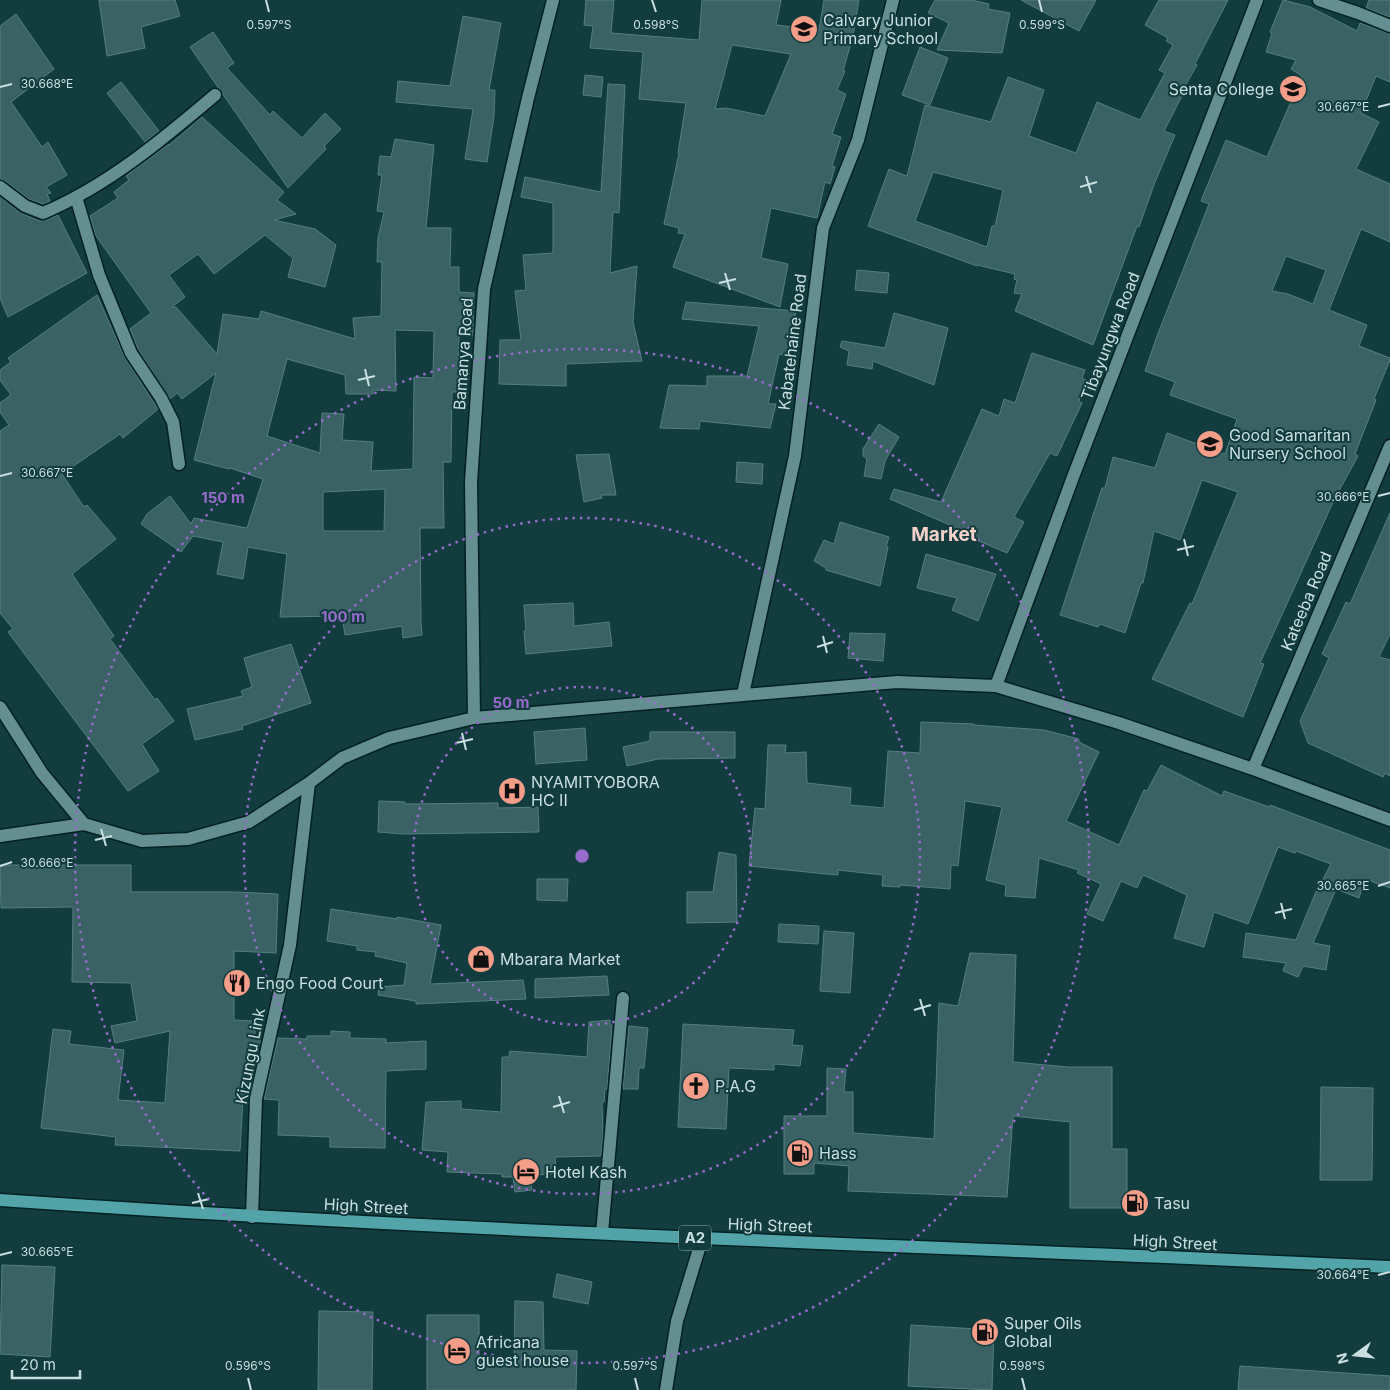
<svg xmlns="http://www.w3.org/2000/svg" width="1390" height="1390" font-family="Inter,sans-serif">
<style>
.building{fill:#3a6264;stroke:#567e80;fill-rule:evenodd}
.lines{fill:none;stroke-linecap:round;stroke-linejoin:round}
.minor-casing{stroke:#022123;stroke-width:15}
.major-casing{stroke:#022123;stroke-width:15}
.minor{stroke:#658e90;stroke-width:12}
.major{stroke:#52a4a8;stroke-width:12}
.ticks{fill:none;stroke:#cadfe0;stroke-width:2}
.ring{fill:none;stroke:#976bcb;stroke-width:2.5;stroke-dasharray:2.5 5}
.labels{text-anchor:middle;stroke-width:4;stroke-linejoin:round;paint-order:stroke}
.shield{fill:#123c3e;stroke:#93aeaf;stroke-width:1}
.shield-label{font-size:15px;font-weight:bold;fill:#cadfe0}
.poi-label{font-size:16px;fill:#cadfe0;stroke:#123c3e;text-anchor:start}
.street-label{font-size:16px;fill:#cadfe0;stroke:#123c3e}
.quarter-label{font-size:19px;font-weight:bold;fill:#f4d2ca;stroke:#123c3e}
.ticks-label{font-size:12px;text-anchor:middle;fill:#cadfe0;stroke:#123c3e;stroke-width:4;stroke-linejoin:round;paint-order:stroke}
.centre{fill:#976bcb;stroke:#123c3e;stroke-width:2.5}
.ring-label{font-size:15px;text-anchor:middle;font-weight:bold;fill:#976bcb;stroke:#123c3e;stroke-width:4;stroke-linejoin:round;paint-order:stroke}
</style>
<rect width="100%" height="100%" fill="#123c3e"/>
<path class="building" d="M99,0H175L180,16L141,27L145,48L107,56Z
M586,0H614L611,33L699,40L702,0H781L776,25L819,30L824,0H859L853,36L843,71H845L837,90L846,94L832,134L841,137L832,166L835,167L830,184L825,182L817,218L771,208L761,258L788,264L780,307L673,267L685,234L678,233L679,228L664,224L679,153H678L686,103L639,99L643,52L590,48L593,26L584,25ZM732,45L791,54L765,116L726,108L715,109Z
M935,0H971L989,4L988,9L1010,13L1002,53L937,50L949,23L928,13Z
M1021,0H1096L1079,31Z
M1159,0H1228L1195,64L1197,65L1180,95L1182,96L1164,131L1175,135L1155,182L1139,227L1137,226L1093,345L1015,311L1022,294L1014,293L1017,280L1014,279L1015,274L977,265V266L868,226L889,169L907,176L925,105L991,122L1008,77L1044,90L1029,136L1076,153L1097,102L1140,120L1165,73L1159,70L1173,45L1166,41L1168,38L1145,25ZM933,172L1003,190L995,226H992L987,247L915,221Z
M1283,0L1310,7L1357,31L1360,23L1390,34V82L1376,76L1361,113L1379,122L1356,169L1390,184V242L1361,229L1329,310L1367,325L1359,346L1390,358V360L1374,399L1376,400L1355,454L1358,456L1334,500L1260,663L1264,664L1243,717L1152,679L1190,603L1192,604L1238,492L1202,480L1180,540L1154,531L1143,583H1141L1125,633L1100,624L1098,627L1060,615L1102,488H1105L1113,457L1155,468L1167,433L1225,454L1237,419L1170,395L1175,382L1145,371L1157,336L1209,204L1201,201L1226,140L1267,157L1302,76L1291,69L1296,60L1266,52L1272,33L1270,32ZM1286,256L1326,270L1313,304L1288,294L1272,291Z
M1369,0H1390V17L1366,8Z
M16,14L54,69L11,102L42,147L48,142L67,175L46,187L51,193L47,194L50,201L43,204L29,199L5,181L0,179V26Z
M463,16L501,23L489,90H495L494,116L487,162L465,159L473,109L396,102L398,81L450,86Z
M213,32L234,63L227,68L270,115L273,111L302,138L325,113L341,129L324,146L326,149L288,188L190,47Z
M920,47L948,58L930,105L902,95Z
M585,75L603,77L601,97L583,95Z
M121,82L159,131L145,142L107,93Z
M608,84L625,85L619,213L613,212L610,273L637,266L633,322L642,361L566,364V386L499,384L500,340H521L515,291L526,290L523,255L553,253V203L521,197L525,177L601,192Z
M202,117L284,192L277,200L296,214L274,220L315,229L336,245L325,287L288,277L293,258L265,235L214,274L198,254L169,275L185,297L172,307H176L217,354L223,314L259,319L261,311L355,339L353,318L381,316L382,262H377L378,238L384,212L377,211L382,175H378L380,156L391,157L395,139L434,145L426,228H451L450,267H459V292L474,293L473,326V336L459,335L458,392H452L451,462H443L444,528H420L421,623L422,635L403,638L402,626L345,635L342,616L280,617L287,554L248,547L243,579L217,574L223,542L193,536L181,552L141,524L147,514L170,496L191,524L194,518L247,528L263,479L230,468L229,469L194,460L216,373L182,399L177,393L170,399L138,349L130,329L151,313L96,236L90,216L118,198L114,192L129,180L126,176L169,144V145ZM395,330L434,331L433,378L414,377L413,469L371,471L373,442L342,440L344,414L322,413L320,453L267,436L287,359L345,375L346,394H373V390L396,391ZM385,489L384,531H323V492Z
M0,197L20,213L40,221L46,220L58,215L87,273L8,317L0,298Z
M857,270L889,273L887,293L855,290Z
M97,295L124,356L158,409L123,438L120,434L62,474L84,507L87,505L116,539L72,574L114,636L110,639L155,700L157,698L174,721L142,744L159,771L128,791L8,632L13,629L0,613V431L9,425L0,412V403L11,395L0,380V370L11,362L8,358Z
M686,302L796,311L787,356L779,354L768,404H776L770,428L700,421L699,429L660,428L669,385L707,386V376H747L759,326L682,319Z
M894,313L948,328L934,385L873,361L872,369L847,365L849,351L840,347L842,341L885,348Z
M1032,353L1085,370L1082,378L1086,380L1079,401L1082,403L1057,456L1050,453L1014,517L1024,522L1007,553L951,529L952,526L890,499L894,489L941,502L982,409L999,416L1004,399L1015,403Z
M879,424L899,437L885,461L881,479L864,476L867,459L863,456V449Z
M609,454L616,495H601L602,498L584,502L576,455Z
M737,462L763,464L762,484L736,482Z
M1390,513V634L1379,657L1390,660V776L1385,773L1383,777L1308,743L1300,721L1329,658L1322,654L1346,602L1350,604Z
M840,522L889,537L886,547H888L880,586L826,570V568L814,561L824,540L834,544Z
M926,554L996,574L978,621L952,610L957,598L917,588Z
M573,603L574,626L609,622L612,646L526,654L524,631H526L524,605Z
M850,633L885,634L883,661L848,658Z
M291,644L311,703L242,726L243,729L195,740L187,709L243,696L241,691L252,687L244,658Z
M921,722L974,724V725L1044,730L1079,739V742L1099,752L1066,821L1119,845L1144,790L1147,791L1161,765L1222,796L1224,791L1269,807L1270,805L1390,850V888L1365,879L1359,898L1336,889L1313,943L1330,946L1326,970L1303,966L1298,977L1283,971L1286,963L1243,957L1246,933L1296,940L1315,894L1331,864L1296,851L1295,853L1278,847L1248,924L1214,912L1204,947L1174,938L1187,895L1143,875L1137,888L1121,881L1103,921L1087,914L1101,884L1077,873L1079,870L1039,858L1035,898L1005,896L1006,885L986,880L1002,807L965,801L958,866L951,865L950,889L900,885V887L882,886L883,875L838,870V875L826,874L749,866L755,808L765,809L768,745H786L785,753L806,752L807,783L851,788L850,805L884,808L888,751L920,753Z
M585,728L587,760L536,764L534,732Z
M650,732H735V758L658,759L627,766L623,747L650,741Z
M379,801L405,802V804L498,803V808L538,807L539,832L404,834L378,832Z
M719,852L736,855L737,922L687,923V892H713Z
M0,865H131V892H236L278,894L276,953L234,951V1020L255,1021V1037H261L248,1099L243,1098L240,1151L115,1145L116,1137L41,1128L53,1029L71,1031L69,1044L124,1050L118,1100L165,1103L170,1031L115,1043L111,1026L137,1021L131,983L72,982L73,907L1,908Z
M537,879H568L567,901L537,900Z
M331,909L397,919V917L441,925L430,984L523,980L526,999L416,1004V1001L378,995L379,987L404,985L407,963L375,956L376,952L357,950V946L327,941Z
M779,924L819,926L818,944L778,942Z
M824,931L854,933L850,993L820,991Z
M970,953L1016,955L1013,1062L1068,1067H1112V1149H1127V1208H1070V1122L1013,1116L1007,1197L848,1191L849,1166L814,1163V1174H784V1116H827V1068L846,1069L844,1092H853V1133L934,1139L939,1003L958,1006Z
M607,976L609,995L535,998V979Z
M610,1020V1025H612L607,1089H605L604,1102H602L603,1135L601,1156L555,1157L556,1174L530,1175L532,1190L515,1192L513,1177H502V1174L447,1172L448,1152L422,1150L426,1102L461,1101V1109L501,1112L502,1057H509L510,1051L587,1057L589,1022Z
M683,1024L794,1030L792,1045L803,1046L800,1066L774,1064V1070L729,1068L726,1129L678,1127Z
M629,1026L648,1028L644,1068H639L638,1089H623Z
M331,1031L350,1032V1038L386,1039V1043L426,1041V1069L386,1071L385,1148L330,1147V1137L278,1135L279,1100L264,1099L278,1038L307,1039V1036H331Z
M1321,1087L1373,1088L1372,1180H1320Z
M2,1265L55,1267L50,1357L0,1354Z
M557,1274L592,1282L588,1304L553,1297Z
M515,1301L543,1302L544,1350L577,1351L576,1390H427V1315H479V1356L514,1358Z
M319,1311L373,1312L372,1390H318Z
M911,1325L994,1330L992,1390L908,1386Z
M1240,1366L1390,1376V1390H1238Z"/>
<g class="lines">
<g class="minor-casing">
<path id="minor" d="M1319,0L1358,13L1390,26
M0,187L25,206L43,213C107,186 162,140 215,95
M76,197L99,275L131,353L161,398L173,422L179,464
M996,686L1073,477L1257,0
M743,694L795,456L823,228L858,140L893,0
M0,707L42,773L84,824L142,841L188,839L249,822L309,783L342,758L389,738L474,718L897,682L996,686L1119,723L1253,769L1390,820
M474,718L471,482L484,289L528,98L553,0
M1253,769L1390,446
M0,836L84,824
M252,1217L256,1099L290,945L309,783
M602,1233L623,998
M666,1390L677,1321L702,1239"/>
</g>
<g class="major-casing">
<path id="major" d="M0,1200C388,1227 777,1241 1166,1257C1241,1260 1315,1264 1390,1267"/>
</g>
<use href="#minor" class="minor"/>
<use href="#major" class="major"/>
</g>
<path class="ticks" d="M266,0L269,12M652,0L656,12M1039,0L1042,12M0,87L12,84M1378,107L1390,104M1086,176L1091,193M1080,187L1097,182M725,273L730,290M719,283L736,279M365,369L369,386M358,380L375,376M0,476L12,473M1378,496L1390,493M1184,539L1188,556M1177,550L1194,546M823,636L827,653M817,647L833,642M462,733L466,750M456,743L473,739M101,829L106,846M95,840L112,836M0,866L12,862M1378,886L1390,882M1281,903L1285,919M1275,913L1292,909M920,999L925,1016M914,1010L931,1005M559,1096L564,1113M553,1107L570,1102M198,1193L203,1209M192,1203L209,1199M0,1255L12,1252M1378,1275L1390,1272M248,1378L251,1390M635,1378L638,1390M1022,1378L1025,1390"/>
<g class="ring">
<circle cx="582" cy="856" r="169"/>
<circle cx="582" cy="856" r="338"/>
<circle cx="582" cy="856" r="507"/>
</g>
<defs>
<g id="school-disc" transform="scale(1.4375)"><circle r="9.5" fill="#f49e8a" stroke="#123c3e"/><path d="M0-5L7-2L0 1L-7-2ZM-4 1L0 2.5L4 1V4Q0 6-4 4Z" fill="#111"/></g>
<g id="hospital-disc" transform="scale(1.4375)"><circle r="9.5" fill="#f49e8a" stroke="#123c3e"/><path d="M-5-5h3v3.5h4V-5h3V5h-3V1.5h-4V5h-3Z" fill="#111"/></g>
<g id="shop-disc" transform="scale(1.4375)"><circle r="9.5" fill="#f49e8a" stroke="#123c3e"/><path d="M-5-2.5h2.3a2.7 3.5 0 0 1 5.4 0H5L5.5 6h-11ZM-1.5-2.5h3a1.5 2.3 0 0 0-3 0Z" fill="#111"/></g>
<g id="restaurant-disc" transform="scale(1.4375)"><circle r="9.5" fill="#f49e8a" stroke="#123c3e"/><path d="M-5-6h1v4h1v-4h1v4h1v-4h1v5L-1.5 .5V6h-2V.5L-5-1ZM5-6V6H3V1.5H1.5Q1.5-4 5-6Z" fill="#111"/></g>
<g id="church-disc" transform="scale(1.4375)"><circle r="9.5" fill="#f49e8a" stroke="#123c3e"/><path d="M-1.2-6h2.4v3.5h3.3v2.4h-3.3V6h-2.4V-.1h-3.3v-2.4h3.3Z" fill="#111"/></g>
<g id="fuel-disc" transform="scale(1.4375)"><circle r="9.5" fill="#f49e8a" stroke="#123c3e"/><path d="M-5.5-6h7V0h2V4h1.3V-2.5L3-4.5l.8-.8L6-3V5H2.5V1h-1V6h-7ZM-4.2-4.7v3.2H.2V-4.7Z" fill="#111"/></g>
<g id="hotel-disc" transform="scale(1.4375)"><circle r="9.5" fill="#f49e8a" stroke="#123c3e"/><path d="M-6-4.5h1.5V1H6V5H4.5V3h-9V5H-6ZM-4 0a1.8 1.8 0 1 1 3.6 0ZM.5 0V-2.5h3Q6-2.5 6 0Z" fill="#111"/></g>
</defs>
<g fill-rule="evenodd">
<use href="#school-disc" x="804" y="29"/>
<use href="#school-disc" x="1293" y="89"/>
<use href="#school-disc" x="1210" y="444"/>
<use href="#hospital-disc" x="512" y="791"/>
<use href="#shop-disc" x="481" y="959"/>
<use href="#restaurant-disc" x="237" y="983"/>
<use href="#church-disc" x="696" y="1086"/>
<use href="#fuel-disc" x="800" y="1153"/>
<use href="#hotel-disc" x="526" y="1172"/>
<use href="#fuel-disc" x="1135" y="1203"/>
<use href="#fuel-disc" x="985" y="1332"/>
<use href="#hotel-disc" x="457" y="1351"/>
</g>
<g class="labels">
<rect class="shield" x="679" y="1225.5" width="32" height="25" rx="4"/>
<g class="shield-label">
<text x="695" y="1243">A2</text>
</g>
<g class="poi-label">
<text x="823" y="26">Calvary Junior<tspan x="823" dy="18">Primary School</tspan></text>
<text x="1274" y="95" text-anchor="end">Senta College</text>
<text x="1229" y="441">Good Samaritan<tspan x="1229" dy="18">Nursery School</tspan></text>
<text x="531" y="788">NYAMITYOBORA<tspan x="531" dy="18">HC II</tspan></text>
<text x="500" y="965">Mbarara Market</text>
<text x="256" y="989">Engo Food Court</text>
<text x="715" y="1092">P.A.G</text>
<text x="819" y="1159">Hass</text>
<text x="545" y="1178">Hotel Kash</text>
<text x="1154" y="1209">Tasu</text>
<text x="1004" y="1329">Super Oils<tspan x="1004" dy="18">Global</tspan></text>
<text x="476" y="1348">Africana<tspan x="476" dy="18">guest house</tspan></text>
</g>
<g class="street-label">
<text transform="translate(1110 336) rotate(-69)" y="6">Tibayungwa Road</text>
<text transform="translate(792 342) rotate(-83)" y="6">Kabatehaine Road</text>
<text transform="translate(463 354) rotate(-86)" y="6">Bamanya Road</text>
<text transform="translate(1306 601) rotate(-67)" y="6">Kateeba Road</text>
<text transform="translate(250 1056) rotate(-79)" y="6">Kizungu Link</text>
<text transform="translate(366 1206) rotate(3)" y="6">High Street</text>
<text transform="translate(770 1225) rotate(2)" y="6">High Street</text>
<text transform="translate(1175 1242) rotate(3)" y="6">High Street</text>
</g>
<g class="quarter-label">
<text x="944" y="541">Market</text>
</g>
</g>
<g class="ticks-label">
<text x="269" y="29">0.597°S</text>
<text x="656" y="29">0.598°S</text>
<text x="1042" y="29">0.599°S</text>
<text x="47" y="88">30.668°E</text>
<text x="1343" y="111">30.667°E</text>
<text x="47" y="477">30.667°E</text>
<text x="1343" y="501">30.666°E</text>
<text x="47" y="867">30.666°E</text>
<text x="1343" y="890">30.665°E</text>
<text x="47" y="1256">30.665°E</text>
<text x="1343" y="1279">30.664°E</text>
<text x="248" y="1370">0.596°S</text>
<text x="635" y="1370">0.597°S</text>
<text x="1022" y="1370">0.598°S</text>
</g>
<circle cx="582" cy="856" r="8" class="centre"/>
<g class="ring-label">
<text x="223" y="503">150 m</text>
<text x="343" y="622">100 m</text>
<text x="511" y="708">50 m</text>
</g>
<g transform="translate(1355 1355) rotate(255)" stroke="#123c3e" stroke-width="4" paint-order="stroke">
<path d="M0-4L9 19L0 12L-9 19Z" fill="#cadfe0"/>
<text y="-8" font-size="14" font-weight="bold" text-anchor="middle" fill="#cadfe0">N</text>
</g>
<path d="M12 1370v8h68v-8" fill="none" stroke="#cadfe0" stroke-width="2.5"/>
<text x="20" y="1370" font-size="15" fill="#cadfe0" stroke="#123c3e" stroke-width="4" paint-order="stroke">20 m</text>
</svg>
